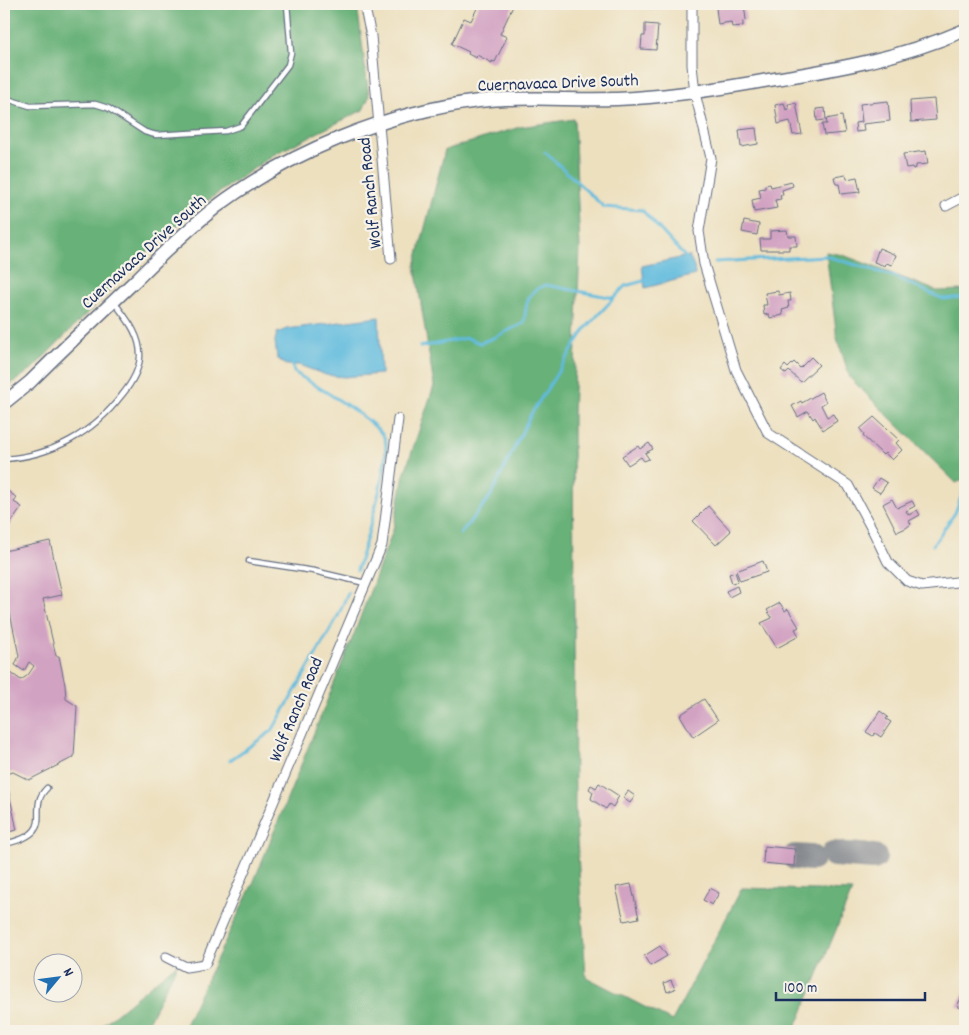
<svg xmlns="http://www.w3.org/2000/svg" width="969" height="1035" font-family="Dekko,sans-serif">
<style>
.forest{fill:#68b178;stroke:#42706b}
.water{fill:#60bbde;stroke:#3e759e}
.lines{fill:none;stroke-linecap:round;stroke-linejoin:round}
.stream{stroke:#60bbde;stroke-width:3}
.taxiway{stroke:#84888e;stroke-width:26}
.building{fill:#d2a2c2}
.lane-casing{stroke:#646d80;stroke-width:7}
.street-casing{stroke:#646d80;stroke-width:11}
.secondary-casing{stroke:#646d80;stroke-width:15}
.lane{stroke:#fff;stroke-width:4.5}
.street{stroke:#fff;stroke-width:9}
.secondary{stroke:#fff;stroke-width:12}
.labels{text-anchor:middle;stroke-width:4.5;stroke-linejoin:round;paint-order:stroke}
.street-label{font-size:18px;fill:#1b2f5e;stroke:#f7f3e8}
</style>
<rect width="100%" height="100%" fill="#f7f3e8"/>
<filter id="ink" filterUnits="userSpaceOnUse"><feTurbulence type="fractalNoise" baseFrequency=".02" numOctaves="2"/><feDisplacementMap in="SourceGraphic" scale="10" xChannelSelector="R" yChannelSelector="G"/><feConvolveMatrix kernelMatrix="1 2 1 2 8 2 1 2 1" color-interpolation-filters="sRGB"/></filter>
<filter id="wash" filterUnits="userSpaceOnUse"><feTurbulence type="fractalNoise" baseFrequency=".0096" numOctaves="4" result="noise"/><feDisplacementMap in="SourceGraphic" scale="20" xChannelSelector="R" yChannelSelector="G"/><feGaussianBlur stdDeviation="1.12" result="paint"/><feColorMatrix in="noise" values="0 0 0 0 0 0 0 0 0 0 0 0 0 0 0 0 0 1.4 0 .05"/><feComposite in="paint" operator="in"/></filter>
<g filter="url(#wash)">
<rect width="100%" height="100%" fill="#ede0bf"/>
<path class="forest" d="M4,4H357L369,97L363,110L273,155L203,204L153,246L32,369L4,389Z
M574,119L580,248L573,414L575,809L586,977L672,1021L742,888L852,891L800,1018L793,1031H182L254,881L354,634L393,530L404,475L434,386L415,266L445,150L520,127Z
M826,252L843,255L937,291L965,290V479L956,483L850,378L837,338Z
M178,963L148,1022L151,1031H95Z"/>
<path class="water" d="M689,256L694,267L695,275L645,288L642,266Z
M379,317L381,374L344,377L326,375L299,365H286L277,358L275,341L277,333L287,329Z"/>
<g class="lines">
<path class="stream" d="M545,152L604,207L642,210L688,260
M715,262L826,256L896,277L943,299L965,297
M420,347L467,338L480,343L493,338L524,323C527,303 525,292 546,285L614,298
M292,363L294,372C315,386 372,417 384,437C394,454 364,547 357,570
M460,534L490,497L531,414L586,328L625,286L647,280
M933,545L955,513L965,487
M230,760L272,731L338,616L348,593"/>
<path class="taxiway" d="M834,854L874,857
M795,857L812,858"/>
</g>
<g id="blocks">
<path class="building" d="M479,4H514L500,34L507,37L495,62L492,61V63L477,55L476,58L468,54L469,52L452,44L464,18L471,21Z
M640,4H661V9L640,8Z
M732,4H744L746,20L743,21V26L732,27L731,22L718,24L716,8L732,6Z
M645,24L658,25L656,50L641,49L642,36H645Z
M934,99L936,120L911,122L910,101Z
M888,101L890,121L863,124L864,131L856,132L855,123L862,122L860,104Z
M784,103L786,110L789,109L788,104L796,103L802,134L793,135L790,121L778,124L775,105Z
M825,108L826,120L817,121L816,109Z
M842,116L845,133L824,135L822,124H827L826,119Z
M756,128L758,144L741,147L739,130Z
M926,151L928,164L916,165V168L913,169L912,167L906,168L903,154Z
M846,175L847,179L857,177L860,192L841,194L839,184H836L834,177Z
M792,182L793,186L782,190L783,195H780L781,199L775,200L777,208L754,212L752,200L761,198L759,189L765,188V185L770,184L771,187Z
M744,221L759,224L757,235L742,232Z
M787,230L788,236H796L797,246H789V250H761L760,239H770V231Z
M879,248L896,255L892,265L886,263L885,266L874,262Z
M778,291L779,295L790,293L791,301H788L789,308L782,310L783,315L770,318L769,314L764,315L763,305H767L765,293Z
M811,357L819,365L801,382L789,371L786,374L781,370L785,365L788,368L794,362L800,368Z
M821,392L826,402L821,405L827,417L833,414L837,421L823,430L815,417L813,419L808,411L798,417L792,406L801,401L802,403Z
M874,417L899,440L896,443L902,450L892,460L885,453L883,455L863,436L864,434L860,429Z
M649,443L653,449L645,453L649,459L644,461L641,457L628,465L622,456L638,446L640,449Z
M879,478L887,483L880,493L872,488Z
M4,488L17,498L14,502L22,507L4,533Z
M892,499L897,508L912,501L915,506L906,511L909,515L917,510L920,515L909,521L911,524L906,528L897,532L883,504Z
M708,506L731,531L716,545L693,521Z
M50,541L62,595L43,599L56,656H59L65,685L66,699L77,706L74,757L29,780L13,772L5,774L17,830L4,833V668L21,680L28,675L34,666L29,662L24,671L15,665L19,656L4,584V551Z
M763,561L767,572L740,581L736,571Z
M735,572L738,581L732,583L729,574Z
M737,586L739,592L729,597L726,591Z
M780,603L785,611L788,609L799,627L795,629L799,636L777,648L761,623L772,618L767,610Z
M704,699L718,720L693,737L680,715Z
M880,711L888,717L886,719L891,722L881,737L875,733L873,736L866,732Z
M599,783L619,796L613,807L609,804L606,809L591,799L593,792L589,789L591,785L596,788Z
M628,791L635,796L630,803L623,798Z
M764,846L795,849L794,866L763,863Z
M631,884L639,918L624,921L616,887Z
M710,888L719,893L712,905L703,900Z
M660,946L667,956L650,966L644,956Z
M671,980L675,989L667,992L664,983Z
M965,991V1010L957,1006Z"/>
</g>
</g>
<g filter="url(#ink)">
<use href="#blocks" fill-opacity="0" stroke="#646d80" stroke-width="1"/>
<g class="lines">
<g class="lane-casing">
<path id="lane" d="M4,98L30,106L95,104L108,108L145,132L156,135L226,131L241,126L288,65L291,53L287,4
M4,459C52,456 93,433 122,395C131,384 139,371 140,357C141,335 126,318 114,302
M249,561L314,571L365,583
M4,844C61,832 24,810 47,788"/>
</g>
<g class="street-casing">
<path id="street" d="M364,4L371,36L391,259
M692,4V65L695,93L711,158L699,231L704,264L736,370L768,433L848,485L873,531L888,562L907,581L922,586L965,581
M946,206L965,196
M166,957L186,967L205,964L382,545L398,419"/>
</g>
<g class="secondary-casing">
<path id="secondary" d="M4,403L30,382C64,348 100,314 135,281C161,255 187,230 216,207C289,152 388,112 479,101C531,95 583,102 635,98C680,95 725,88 769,80C838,69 901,58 965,30"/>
</g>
<use href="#lane" class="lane"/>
<use href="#street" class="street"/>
<use href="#secondary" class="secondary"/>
</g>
</g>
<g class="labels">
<g class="street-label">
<text transform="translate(558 82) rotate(-2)" y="6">Cuernavaca Drive South</text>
<text transform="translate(369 193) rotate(-96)" y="6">Wolf Ranch Road</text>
<text transform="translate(143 251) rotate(-42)" y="6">Cuernavaca Drive South</text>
<text transform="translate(295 709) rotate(-67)" y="6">Wolf Ranch Road</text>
</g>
</g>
<rect width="969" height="1035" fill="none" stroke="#f7f3e8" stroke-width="20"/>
<g transform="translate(58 978) rotate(61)"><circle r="24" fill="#f7f3e8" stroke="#9fa5b1"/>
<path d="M0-4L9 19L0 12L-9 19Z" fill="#1f6fb2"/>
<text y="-8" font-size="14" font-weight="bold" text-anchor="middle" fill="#1b2f5e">N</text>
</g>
<path d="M776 992v8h149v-8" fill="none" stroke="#1b2f5e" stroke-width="2.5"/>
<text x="784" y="992" font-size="15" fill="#1b2f5e" stroke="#f7f3e8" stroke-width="4" paint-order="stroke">100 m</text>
</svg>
